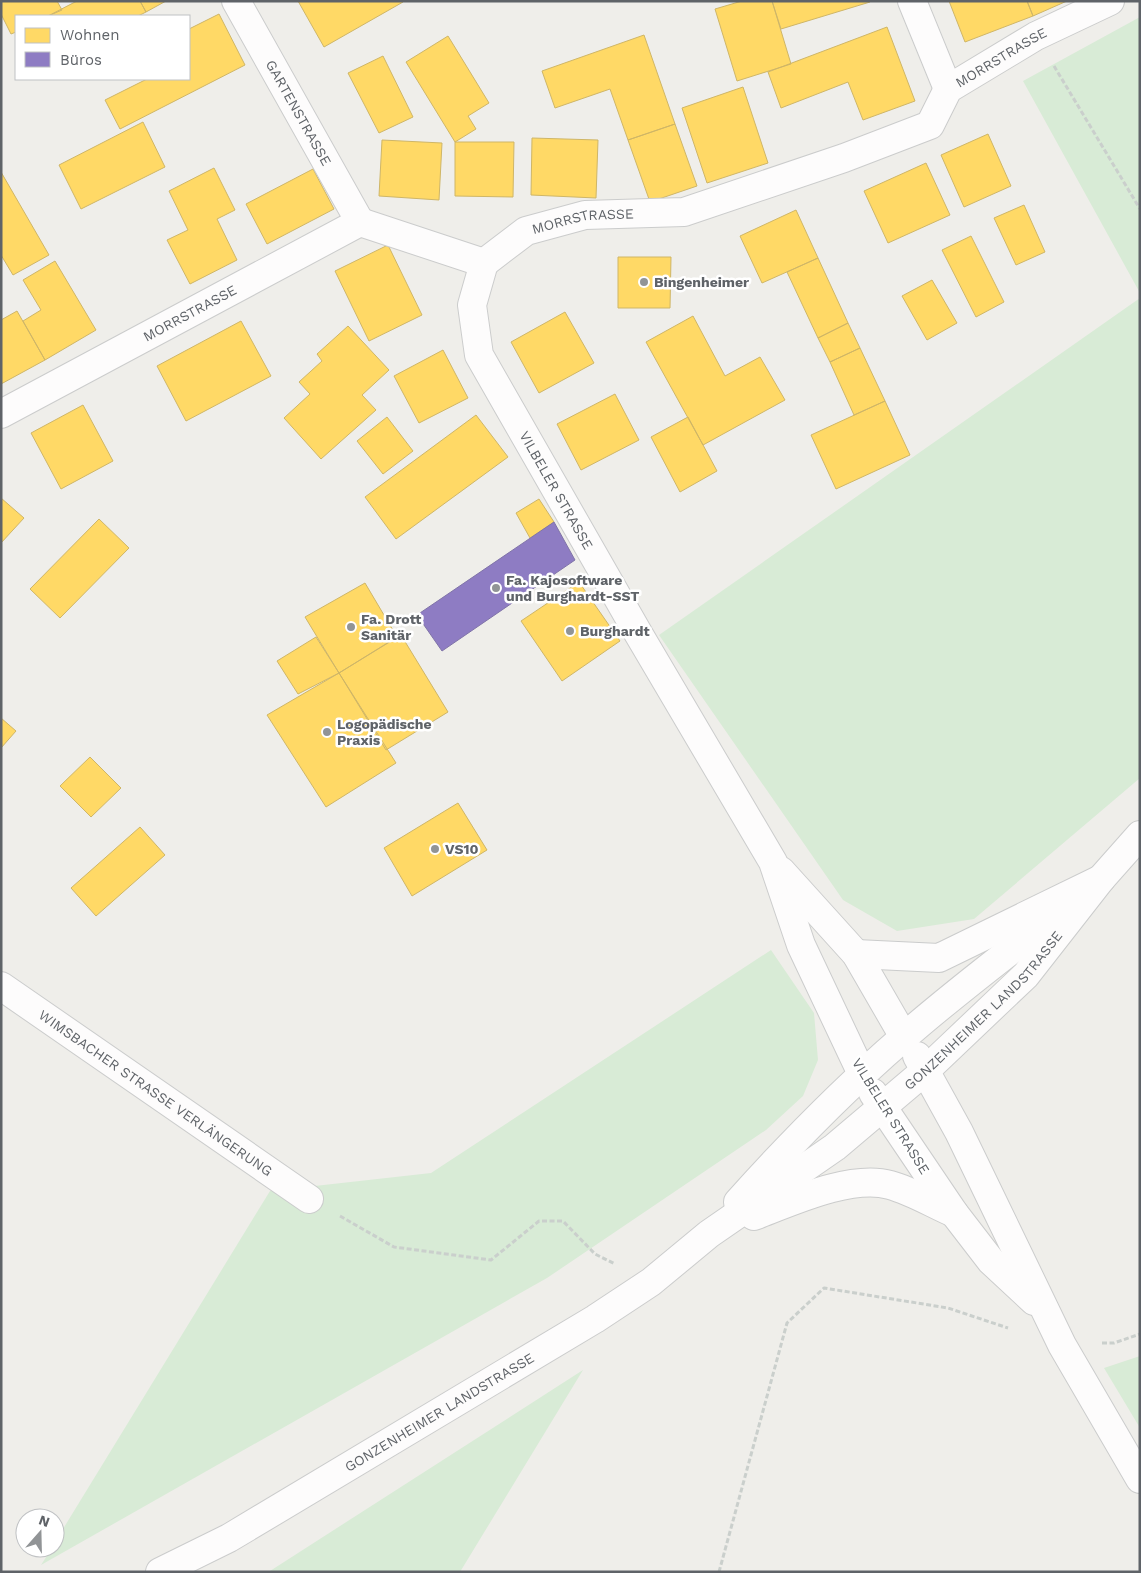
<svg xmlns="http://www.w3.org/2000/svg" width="1141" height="1573" font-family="'Work Sans',sans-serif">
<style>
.green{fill:#d8ebd6}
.homes{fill:#ffd966;stroke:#cfb667}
.offices{fill:#8e7cc3;stroke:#8074a8}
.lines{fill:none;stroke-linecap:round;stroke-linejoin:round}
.minor-casing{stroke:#cbcccc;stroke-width:30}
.tertiary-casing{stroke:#cbcccc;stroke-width:30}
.path{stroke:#cacfcc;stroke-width:3;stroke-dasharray:5 2.5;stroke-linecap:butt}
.minor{stroke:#fdfcfc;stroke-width:28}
.tertiary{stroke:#fdfcfc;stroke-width:28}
.poi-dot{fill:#919496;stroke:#fff;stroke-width:2}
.labels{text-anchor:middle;stroke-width:5;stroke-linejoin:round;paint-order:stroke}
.street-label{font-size:14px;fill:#5f6368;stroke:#fff}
.poi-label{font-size:14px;font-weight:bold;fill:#5f6368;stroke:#fff;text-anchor:start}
</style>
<rect width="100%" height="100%" fill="#efeeea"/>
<path class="green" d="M1140,17V293L1023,81Z
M1140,298V778L974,919L897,931L843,900L659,635Z
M771,950L814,1013L818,1060L803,1096L766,1130L547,1278L41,1565L52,1548H55V1542L270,1191L431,1173Z
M1140,1356V1428L1104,1368Z
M583,1370L460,1572H267L270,1571Z"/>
<path class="homes" d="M1,1H57L62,10L48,16H16V32L11,34L1,14Z
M77,1H140L146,12L138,16H48Z
M140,1H166L146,12Z
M298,1H403V2L324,47Z
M742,1H772L791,64L737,81L715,9Z
M772,1H870V2L781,29Z
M949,1H1027L1033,16L965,42Z
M1027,1H1067L1033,16Z
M219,14L245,65L120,129L105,100L147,79H189V29Z
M887,27L915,101L863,120L848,82L781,108L768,72Z
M644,35L675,124L628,140L610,89L555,108L542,71Z
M448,36L489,103L468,116L476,129L455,142L406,62Z
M383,56L413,117L379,133L348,73Z
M743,87L768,163L707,183L682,108Z
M143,122L165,167L81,209L59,165Z
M675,124L697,186L650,202L628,140Z
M988,134L1011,186L964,207L941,155Z
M532,138L598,140L596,198L531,195Z
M382,140L442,143L439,200L379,196Z
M455,142H514L513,197L455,196Z
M926,163L950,215L888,243L864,191Z
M214,168L235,210L217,219L237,260L190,284L167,240L188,230L169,191Z
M313,169L334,209L267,244L246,204Z
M1,172L49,255L13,275L1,255Z
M1024,205L1045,252L1016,265L994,218Z
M796,210L818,258L762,283L740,236Z
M971,236L1004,302L976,317L942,250Z
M388,245L422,315L369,341L335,271Z
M618,257H671L670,308H618Z
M818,258L848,323L818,338L787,272Z
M55,261L96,330L45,360L23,321L41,310L23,280Z
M932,280L957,323L927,340L902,296Z
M17,311L45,360L1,384V320Z
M565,312L594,363L539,393L511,342Z
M693,316L725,376L760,357L785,400L703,445L646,342Z
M241,321L271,376L186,421L157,366Z
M848,323L860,348L830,362L818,338Z
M348,326L389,370L362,395L376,410L321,459L284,418L310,394L299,382L322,361L317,354Z
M860,348L885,401L854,415L830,362Z
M443,350L468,398L419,423L394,376Z
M615,394L639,440L581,470L557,424Z
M885,401L910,455L836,489L811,435Z
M83,405L113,461L61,489L31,433Z
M476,415L508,457L396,539L365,497Z
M387,417L413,451L383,474L357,441Z
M688,417L717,471L680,492L651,437Z
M1,498L24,518L1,543Z
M539,499L554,522L530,538L516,513Z
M99,519L129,548L60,618L30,589Z
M579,582L620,641L562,681L521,621Z
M365,583L397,637L339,673L305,617Z
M401,635L448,712L386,750L339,673Z
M316,637L339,673L298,694L277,661Z
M339,673L396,763L326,807L267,715Z
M1,718L16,731L1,748Z
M90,757L121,788L91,817L60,786Z
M458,803L487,850L412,896L384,848Z
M140,827L165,855L96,916L71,888Z"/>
<path class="offices" d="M554,522L575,560L442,651L417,615Z"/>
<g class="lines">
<g class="minor-casing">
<g id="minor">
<path id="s1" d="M236,1L360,222"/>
<path d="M912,1L948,89"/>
<path id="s2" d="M484,263L472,305L479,355L638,633L773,862L801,945L862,1074"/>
<path id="s3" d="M484,263L526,231L585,215L684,212L844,158L930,125L948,89L1036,36L1110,1"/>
<path id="s4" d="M1,414L360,222L484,263"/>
<path d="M781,871L856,954L904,1037"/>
<path d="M856,954L939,958L1101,879"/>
<path id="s5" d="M1,986L309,1199"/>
</g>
</g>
<g class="tertiary-casing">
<g id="tertiary">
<path d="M917,1056L959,1132L1062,1345L1140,1479"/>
<path d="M873,1093L954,1213L991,1261L1034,1301"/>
<path d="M738,1202C790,1144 844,1089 903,1038C955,992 1012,950 1066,907"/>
<path d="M754,1216C791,1202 851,1174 890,1185C912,1191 933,1204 954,1213"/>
<path id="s6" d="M160,1572L229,1538L595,1319L651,1282L709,1234L835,1147L926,1070L1026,975L1101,879L1140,835"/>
</g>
</g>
<path class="path" d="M1054,66L1140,209
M340,1216L394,1247L491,1260L539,1221H563L595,1254L615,1264
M1102,1343H1114L1140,1334
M719,1572L787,1323L824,1288L948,1308L1008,1328"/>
<use href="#minor" class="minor"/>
<use href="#tertiary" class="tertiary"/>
</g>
<g class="poi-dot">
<circle cx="644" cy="282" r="5"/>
<circle cx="496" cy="588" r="5"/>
<circle cx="351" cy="627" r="5"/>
<circle cx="570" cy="631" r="5"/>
<circle cx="327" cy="732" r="5"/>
<circle cx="435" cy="849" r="5"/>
</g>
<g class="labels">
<g class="street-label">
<text dy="5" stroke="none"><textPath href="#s3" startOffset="576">MORRSTRASSE</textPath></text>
<text dy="5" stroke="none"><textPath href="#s1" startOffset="128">GARTENSTRASSE</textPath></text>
<text dy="5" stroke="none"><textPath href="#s3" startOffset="111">MORRSTRASSE</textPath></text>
<text dy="5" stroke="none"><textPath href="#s4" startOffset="214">MORRSTRASSE</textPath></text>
<text dy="5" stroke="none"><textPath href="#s2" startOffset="250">VILBELER STRASSE</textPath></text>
<text dy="5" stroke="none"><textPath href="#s6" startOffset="1001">GONZENHEIMER LANDSTRASSE</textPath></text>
<text dy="5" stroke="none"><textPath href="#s5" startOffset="188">WIMSBACHER STRASSE VERLÄNGERUNG</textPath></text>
<text transform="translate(891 1116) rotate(58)" y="5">VILBELER STRASSE</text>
<text dy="5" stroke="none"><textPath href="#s6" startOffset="322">GONZENHEIMER LANDSTRASSE</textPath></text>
</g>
<g class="poi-label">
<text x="654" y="287">Bingenheimer</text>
<text x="506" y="585">Fa. Kajosoftware<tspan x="506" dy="16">und Burghardt-SST</tspan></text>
<text x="361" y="624">Fa. Drott<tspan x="361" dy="16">Sanitär</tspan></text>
<text x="580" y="636">Burghardt</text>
<text x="337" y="729">Logopädische<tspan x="337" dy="16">Praxis</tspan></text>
<text x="445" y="854">VS10</text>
</g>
</g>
<rect width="1141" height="1573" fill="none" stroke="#5f6368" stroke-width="5"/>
<rect x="15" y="15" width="175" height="65" fill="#ffffff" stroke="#bfc1c3"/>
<rect x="25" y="28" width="25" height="15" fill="#ffd966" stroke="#bfc1c3"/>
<text x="60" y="40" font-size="15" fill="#5f6368">Wohnen</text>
<rect x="25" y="52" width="25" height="15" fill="#8e7cc3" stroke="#bfc1c3"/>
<text x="60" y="65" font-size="15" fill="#5f6368">Büros</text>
<g transform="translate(40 1533) rotate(20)"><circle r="24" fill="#ffffff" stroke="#bfc1c3"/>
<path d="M0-4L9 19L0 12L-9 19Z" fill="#919496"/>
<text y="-8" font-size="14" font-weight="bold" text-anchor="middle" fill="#5f6368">N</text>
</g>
</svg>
